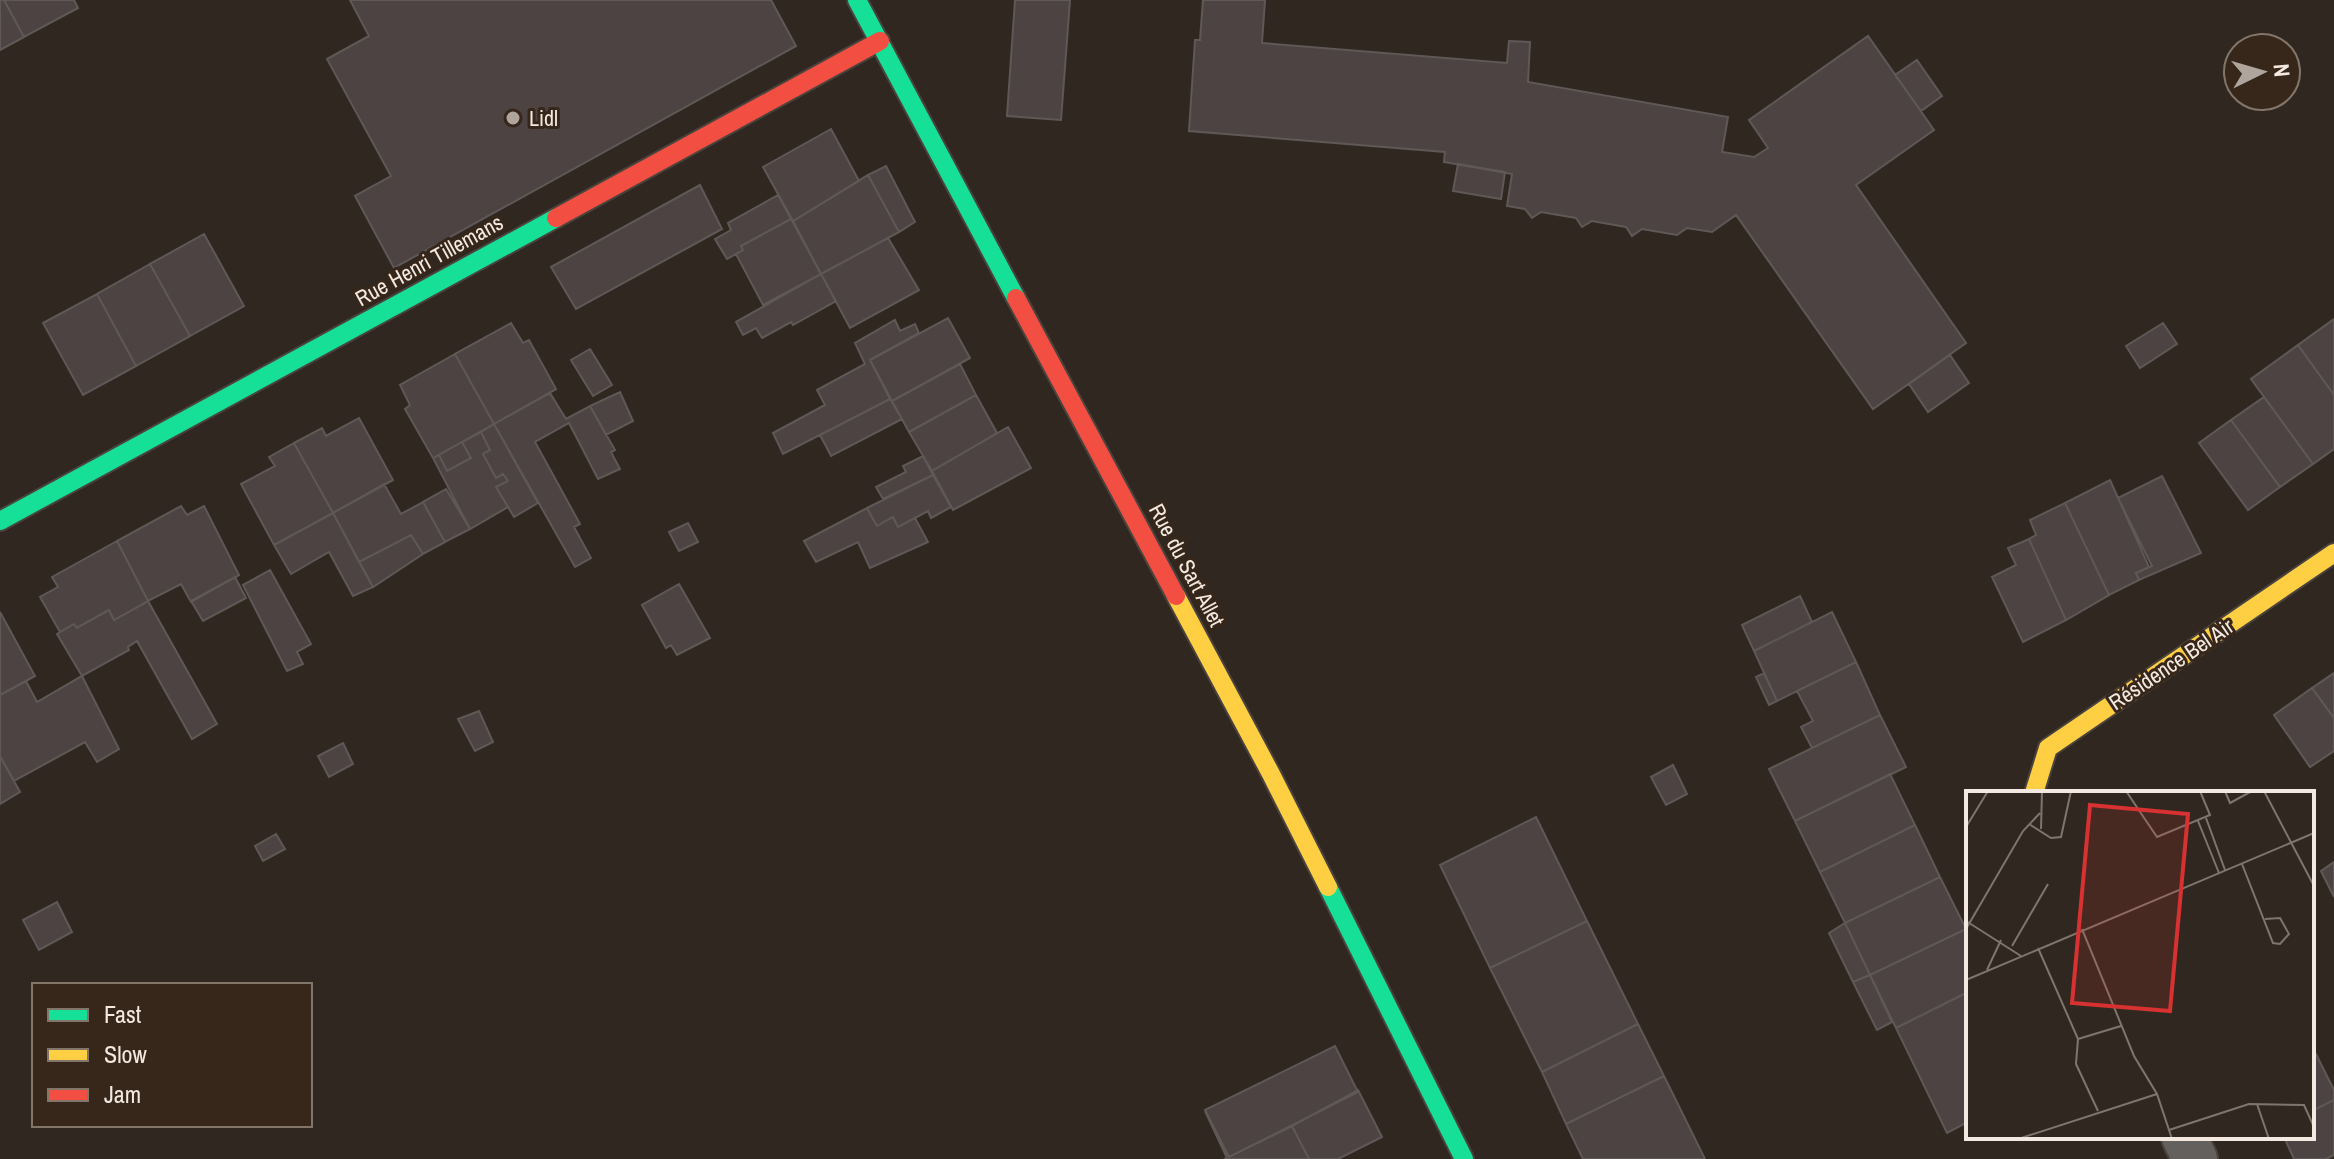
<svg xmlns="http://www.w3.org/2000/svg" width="2334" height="1159" font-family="'Archivo Narrow',sans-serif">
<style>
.building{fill:#4c4342;stroke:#5f5857;stroke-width:2}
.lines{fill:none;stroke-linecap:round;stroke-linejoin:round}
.street-casing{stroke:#4a433d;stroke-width:48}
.fast-casing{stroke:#4a433d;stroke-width:22}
.slow-casing{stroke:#4a433d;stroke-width:22}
.jam-casing{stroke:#4a433d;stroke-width:22}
.street{stroke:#64605d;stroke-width:44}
.fast{stroke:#16e098;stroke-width:18}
.slow{stroke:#ffcf43;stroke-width:18}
.jam{stroke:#f24e42;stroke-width:18}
.poi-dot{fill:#afa59d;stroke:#36271a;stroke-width:3}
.labels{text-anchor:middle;stroke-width:6;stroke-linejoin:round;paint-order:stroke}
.poi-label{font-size:22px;fill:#f3e9e1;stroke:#36271a;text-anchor:start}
.street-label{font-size:22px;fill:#f3e9e1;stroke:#36271a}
.inset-road{fill:none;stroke:#7e756d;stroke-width:2}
.view{fill:#d73231;fill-opacity:0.15;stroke:#d73231;stroke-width:4}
.inset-edge{fill:none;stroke:#f3e9e1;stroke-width:4}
</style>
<rect width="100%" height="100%" fill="#302820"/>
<path class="building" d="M0,0H4L24,37L0,50Z
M4,0H74L78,8L24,37Z
M350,0H771L796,46L394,268L355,196L391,176L327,59L369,36Z
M1015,0H1070L1061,120L1007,116Z
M1203,0H1265L1262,43L1507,63L1509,41L1530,42L1528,82L1728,117L1722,152L1754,157L1768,148L1749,120L1868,36L1934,130L1856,185L1966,343L1873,409L1736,215L1712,232L1687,228L1677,235L1642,229L1632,236L1626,227L1592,221L1582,227L1576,218L1541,212L1532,218L1525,209L1507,206L1512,174L1444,162L1445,152L1189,131L1195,40H1200Z
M1917,60L1942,96L1921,111L1895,75Z
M831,129L859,181L793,221L763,167Z
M1458,164L1505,172L1501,199L1453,191Z
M886,166L915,222L899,232L868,175Z
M868,175L899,232L821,274L793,221Z
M700,185L722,229L576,309L551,267Z
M778,195L791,219L741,246L743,250L727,259L715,239L731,230L728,223Z
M791,219L821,274L763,305L736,254L743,250L741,246Z
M204,234L244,306L190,336L150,264Z
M888,238L919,290L850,328L821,274Z
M150,264L190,336L136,366L97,294Z
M821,274L836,301L793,325L791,322L762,338L756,328L743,335L736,322Z
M97,294L136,366L83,395L43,323Z
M948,318L970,358L892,401L870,360Z
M2334,319V395L2298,345Z
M895,320L900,331L915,324L919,333L870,360L890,399L783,454L773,433L825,405L817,390L865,364L855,343Z
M511,323L523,343L529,340L556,389L494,424L455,354Z
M2163,323L2177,344L2140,368L2126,346Z
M2298,345L2334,395V449L2313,464L2251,379Z
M590,349L612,385L593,396L571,360Z
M455,354L494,424L433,458L405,409L410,405L400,385Z
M1950,355L1969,383L1928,412L1909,384Z
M960,364L976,395L909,432L892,401Z
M620,392L633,421L606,435L590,406Z
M550,393L566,419L590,406L615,450L611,452L620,469L598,479L569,423L535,442L580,524L574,527L591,558L575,567L494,424Z
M976,395L997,433L932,471L909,432Z
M2264,397L2313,464L2280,487L2231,420Z
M890,399L902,419L831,456L820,435Z
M359,418L393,480L333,513L294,443L322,428L326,436Z
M2231,420L2280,487L2248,510L2199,443Z
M494,424L538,503L514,517L496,487L508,481L503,474L496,478L483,454L490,450L481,432Z
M1008,427L1031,468L953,510L932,471Z
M481,432L490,450L483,454L496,478L503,474L508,481L496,487L508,507L470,529L433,458L439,455L447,471L471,458L462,442Z
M462,442L471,458L447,471L439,455Z
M294,443L333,513L274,545L241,484L275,466L269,457Z
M923,456L933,475L883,499L876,487L906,472L903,466Z
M933,475L951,507L931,518L928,511L898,527L893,517L877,526L867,508Z
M2162,476L2201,553L2139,580L2136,573L2152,566L2118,498Z
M2110,480L2149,567L2136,573L2139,580L2109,595L2065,503Z
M384,484L401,514L423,502L445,542L423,554L411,535L359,562L333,513Z
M446,489L470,529L445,542L423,502Z
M2065,503L2109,595L2066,620L2029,539L2036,535L2030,520Z
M181,506L187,515L204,506L239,575L191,602L181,584L148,601L117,541Z
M867,508L877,526L893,517L898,527L915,518L928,542L870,568L858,542L816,562L804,541Z
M333,513L373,587L353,596L329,552L291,574L274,545Z
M688,523L698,542L679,551L669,532Z
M411,535L423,554L373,587L359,562Z
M2029,539L2066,620L2023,642L1992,577L2016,565L2008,548Z
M117,541L148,601L114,620L109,610L80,626L77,628L74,624L60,632L40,597L58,587L52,577Z
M270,570L311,644L297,652L303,664L287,671L243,585Z
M235,577L246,598L203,621L191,601Z
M679,584L710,638L677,655L671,645L666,648L642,605Z
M1800,596L1812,622L1754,651L1742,625Z
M148,601L217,724L192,739L137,641L128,647L129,650L82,676L57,634L74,624L77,628L80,626L109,610L114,620Z
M0,612L35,676L0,695Z
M1832,612L1856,662L1777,701L1754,651Z
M1856,662L1880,715L1812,748L1801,727L1813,721L1797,691Z
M1764,673L1777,701L1769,705L1756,677Z
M2334,673V718L2312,688Z
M82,676L119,749L97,762L85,742L14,781L0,756V695L26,681L37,702Z
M2312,688L2334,718V751L2310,767L2274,715Z
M479,711L493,742L475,751L458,719Z
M1880,715L1906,767L1795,821L1769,769Z
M343,743L353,764L329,777L318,756Z
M0,756L20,792L0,804Z
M1673,765L1687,794L1666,805L1651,777Z
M1890,774L1915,825L1820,872L1795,821Z
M1536,817L1587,921L1490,968L1440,865Z
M1915,825L1940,877L1845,923L1820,872Z
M276,834L285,849L263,861L255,846Z
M2334,862V897L2321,871Z
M1940,877L1966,929L1870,975L1845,923Z
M57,902L72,932L39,950L23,920Z
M1587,921L1638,1024L1542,1072L1490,968Z
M1845,923L1870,975L1853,982L1829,933Z
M1966,929L1968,934V992L1896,1028L1870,975Z
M1870,975L1892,1022L1877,1030L1853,982Z
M1968,992V1122L1947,1133L1896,1028Z
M1638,1024L1664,1076L1566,1124L1542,1072Z
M1335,1046L1358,1092L1229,1157L1205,1110Z
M2316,1054L2334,1090V1100L2312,1111V1056Z
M1664,1076L1705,1159H1583L1566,1124Z
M1358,1090L1382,1137L1338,1159H1309L1292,1126Z
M2334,1100V1155L2326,1159H2294L2284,1137H2312V1111Z
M1205,1111L1229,1157L1292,1126L1309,1159H1224L1227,1158Z"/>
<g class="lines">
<g class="street-casing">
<path id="street" d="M2184,1137L2195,1159"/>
</g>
<g class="fast-casing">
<path id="fast" d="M857,0L1016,298
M0,521L556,218
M1328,887L1464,1159"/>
</g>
<g class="slow-casing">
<path id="slow" d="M1176,596L1271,774L1328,887
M2034,793L2048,748L2334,553"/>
</g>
<g class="jam-casing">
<path id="jam" d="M556,218L880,41
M1016,298L1176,596"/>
</g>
<use href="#street" class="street"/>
<use href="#fast" class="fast"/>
<use href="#slow" class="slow"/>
<use href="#jam" class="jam"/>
</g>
<circle class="poi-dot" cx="513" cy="118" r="8"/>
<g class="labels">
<g class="poi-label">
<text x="529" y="126">Lidl</text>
</g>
<g class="street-label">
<text transform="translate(429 260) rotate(-29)" y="8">Rue Henri Tillemans</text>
<text transform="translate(1187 565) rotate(62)" y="8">Rue du Sart Allet</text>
<text transform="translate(2171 664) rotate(-34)" y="8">Résidence Bel Air</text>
</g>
</g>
<g transform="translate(1966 791)">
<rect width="348" height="348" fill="#302820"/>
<path class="inset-road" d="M160,0L191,46L244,24L234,0M259,0L264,12L286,0M298,0L348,95M240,27L259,79M232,30L253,82M63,33L85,47L95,46L105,0M0,36L22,0M75,38L76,0M276,73L307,152L314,153L323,143L314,127L299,128M0,130L55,165M0,138L57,40L74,22M116,138L168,265L191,303L206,348M46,155L82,93M72,157L112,248L110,273L132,320M21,179L35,149M0,189L348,42M112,248L155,235M291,313L303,348M203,339L283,313L338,314L348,336M52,348L191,303"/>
<path class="view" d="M124,14L222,23L204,220L106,212Z"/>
<rect width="348" height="348" class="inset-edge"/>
</g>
<rect x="32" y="983" width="280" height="144" fill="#36271a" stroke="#82756a" stroke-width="2"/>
<rect x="48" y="1009" width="40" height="12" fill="#16e098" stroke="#82756a" stroke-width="2"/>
<text x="104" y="1023" font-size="24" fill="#f3e9e1">Fast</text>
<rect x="48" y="1049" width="40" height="12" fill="#ffcf43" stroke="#82756a" stroke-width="2"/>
<text x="104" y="1063" font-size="24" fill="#f3e9e1">Slow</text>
<rect x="48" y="1089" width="40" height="12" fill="#f24e42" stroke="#82756a" stroke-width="2"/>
<text x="104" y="1103" font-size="24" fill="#f3e9e1">Jam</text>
<g transform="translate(2262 72) rotate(85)"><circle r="38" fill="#36271a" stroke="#82756a" stroke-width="2"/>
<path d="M0-6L14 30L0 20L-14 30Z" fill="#afa59d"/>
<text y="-12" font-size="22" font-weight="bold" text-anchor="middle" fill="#f3e9e1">N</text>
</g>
</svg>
